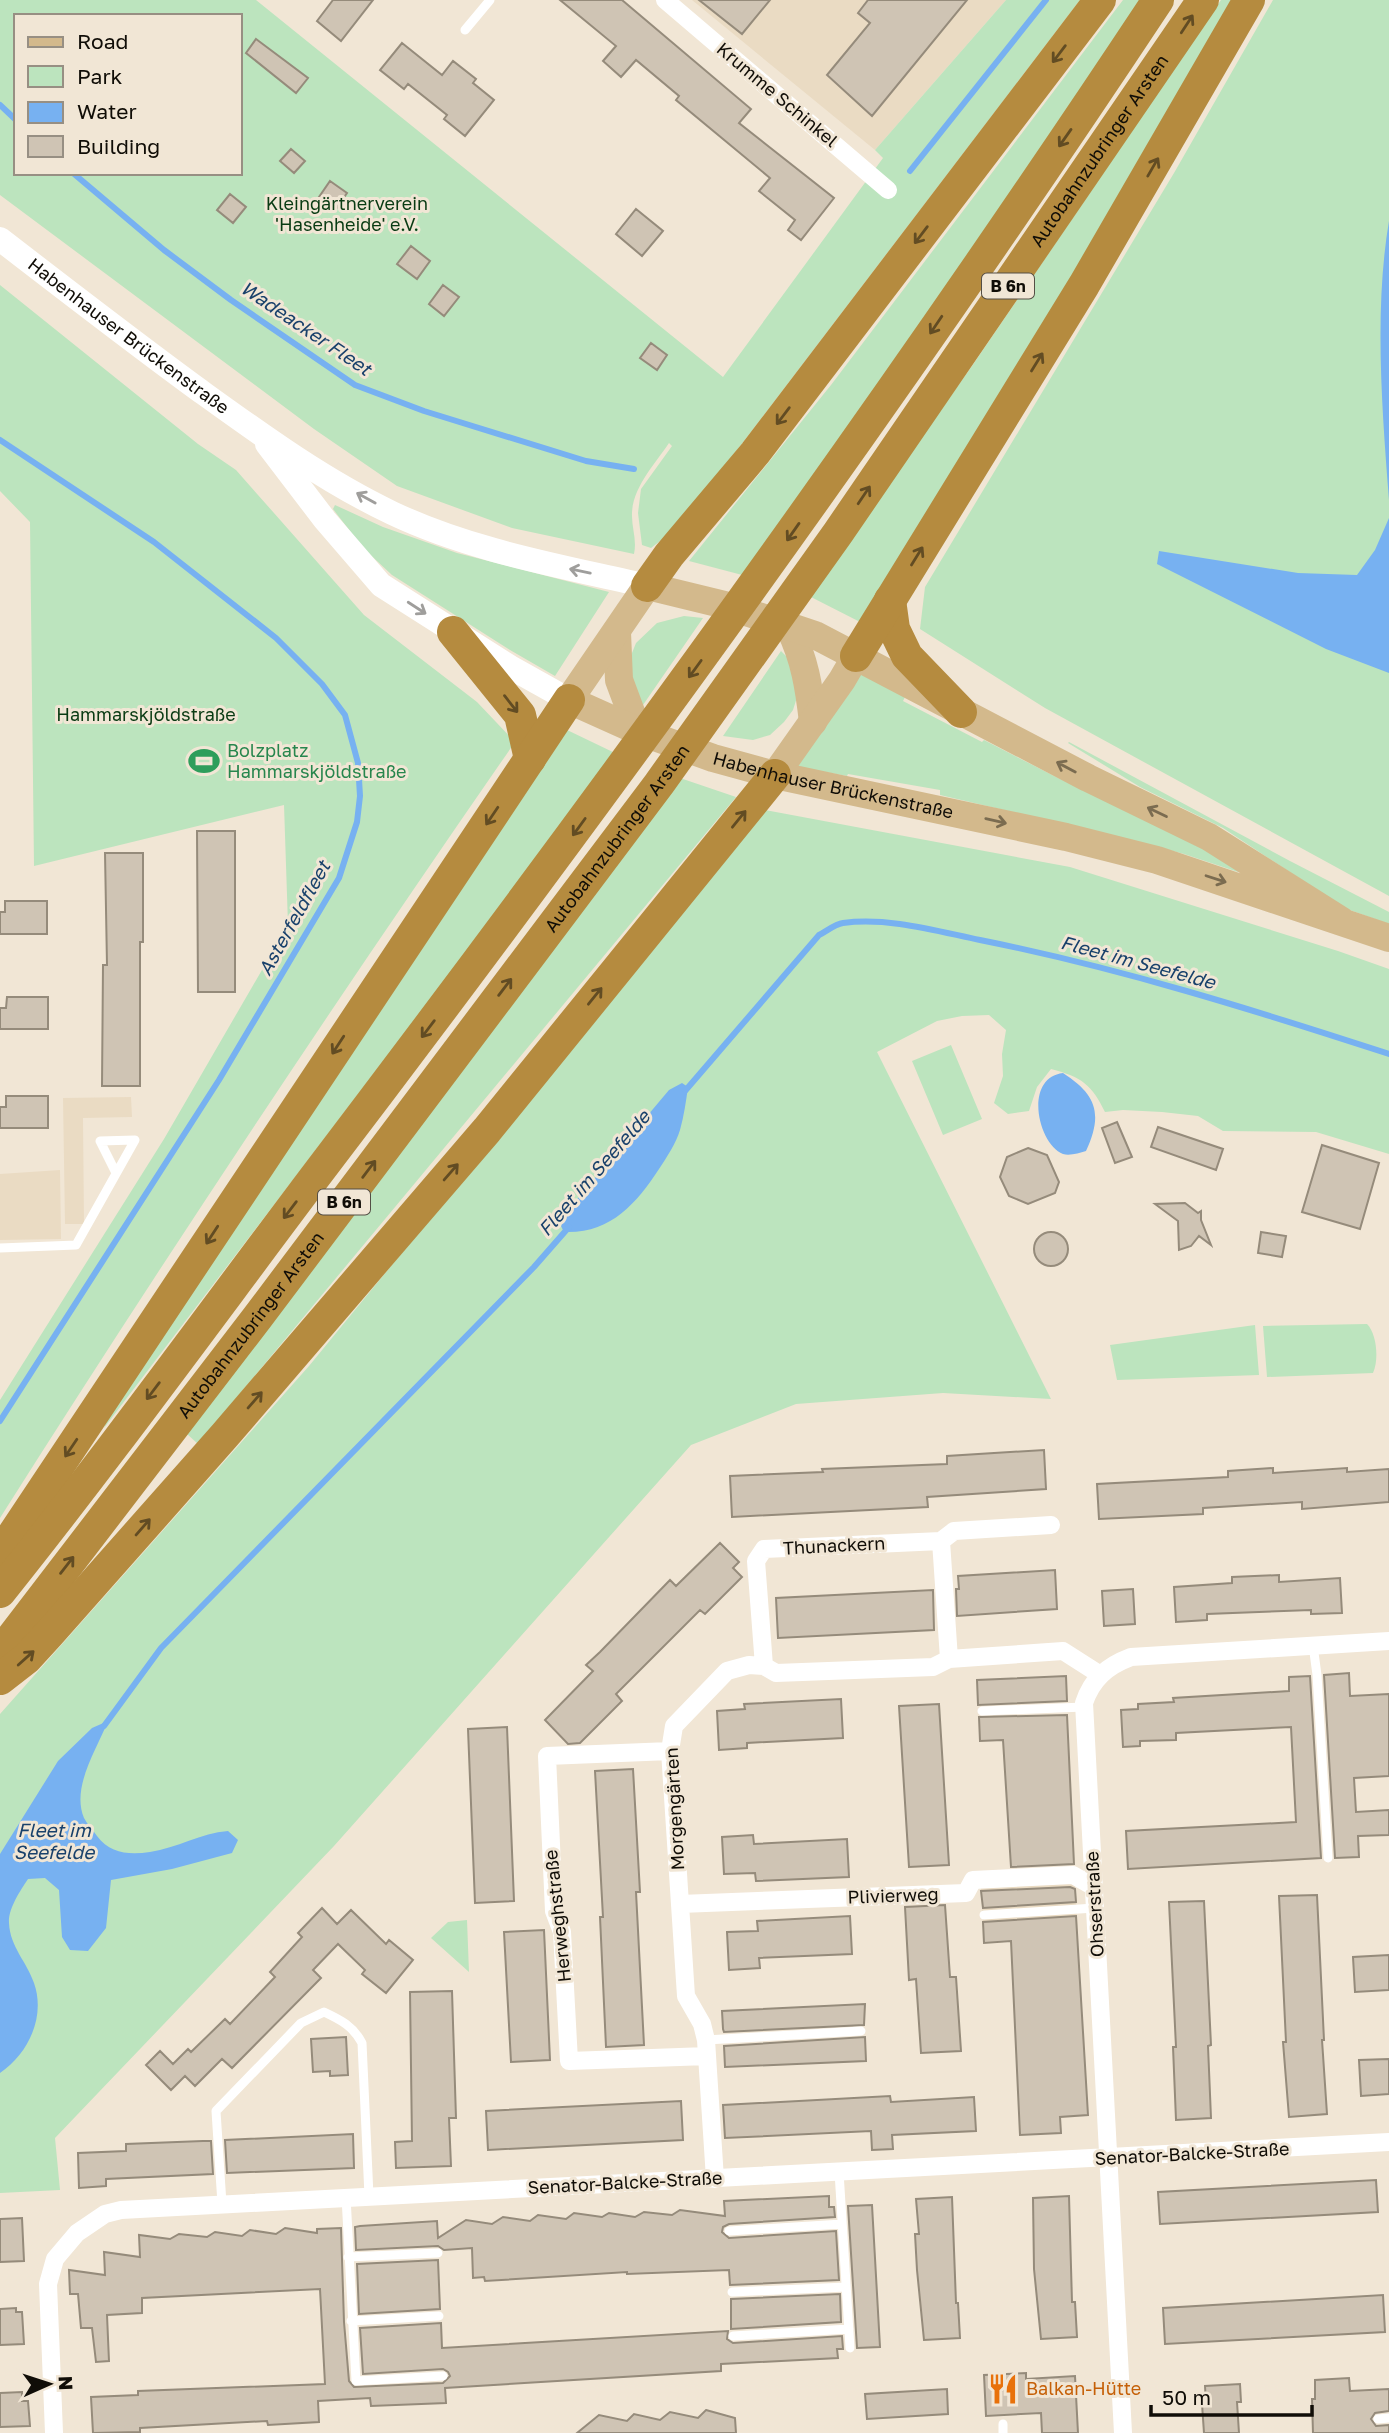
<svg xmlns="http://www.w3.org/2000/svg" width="1389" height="2433" font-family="'Golos Text',sans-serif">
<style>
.built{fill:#eadbc3}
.green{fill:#bce4be;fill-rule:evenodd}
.water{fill:#77b1f1}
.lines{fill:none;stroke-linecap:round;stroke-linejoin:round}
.stream{stroke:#77b1f1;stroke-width:6}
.building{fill:#cfc4b4;stroke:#958b7b;stroke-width:2}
.lane{stroke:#fff;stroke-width:9}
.street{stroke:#fff;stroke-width:18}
.secondary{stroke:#fff;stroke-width:24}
.primary{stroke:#d3b98c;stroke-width:28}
.highway{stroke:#b58b3f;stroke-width:32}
.oneway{stroke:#624c23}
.oneway2{stroke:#9f9e9c}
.oneway3{stroke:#7b6c50}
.labels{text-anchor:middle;stroke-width:6;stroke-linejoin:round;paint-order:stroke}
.shield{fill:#f1e6d5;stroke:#544e45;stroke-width:2}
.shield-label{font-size:16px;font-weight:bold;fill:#100d07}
.street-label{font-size:18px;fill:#100d07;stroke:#f1e6d5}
.park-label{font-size:18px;fill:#093b13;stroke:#f1e6d5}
.leisure-label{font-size:18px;fill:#27864d;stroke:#f1e6d5;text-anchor:start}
.food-label{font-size:18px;fill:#c56008;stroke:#f1e6d5;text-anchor:start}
.water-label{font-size:19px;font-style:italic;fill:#19416b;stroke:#f1e6d5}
</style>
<rect width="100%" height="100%" fill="#f1e6d5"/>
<path class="built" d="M692,0H1006L875,150Z
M131,1097L132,1117L83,1118L84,1224H65L63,1098Z
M60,1170L61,1239L0,1240V1174Z
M1075,1883L1078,1938L984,1943L981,1888Z"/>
<path class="green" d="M0,0H256L723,377L883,158L875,150L1006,0H1080L744,441L673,531L651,548L642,545L638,513L641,489L672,446L669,443C655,464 631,489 632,516C632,529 637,540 634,554L512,528L397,486L314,429L0,195ZM16,16H240V173H16Z
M1123,0H1144L746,576L689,561L831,385Z
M1221,0H1241L864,624L809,596L972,366Z
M1273,0H1389V896L1045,708L920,629L925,587L1174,173Z
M0,285L198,444L236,470L364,615L477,702L515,742C338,997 166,1256 0,1518V1400L164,1139L288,925L284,805L34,866L30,522L0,491Z
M335,505L383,527L457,553L609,592L555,676L510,650L392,575L363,548L333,509Z
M684,616L703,618L643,705L631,683L632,653L636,643L657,623Z
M781,651L793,663L798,694L793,710L784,722L770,735L753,740L723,736Z
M856,671L905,697L903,701L982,742L984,740L1058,778L1177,833L1237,868L1238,872L1184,854L1140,842L940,795V790L848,774L847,776L793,766Z
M565,729L617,754L104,1428L115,1398Z
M1069,742L1290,861L1389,912V924L1344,908L1223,828L1140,787L1068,743Z
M680,778L736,797L198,1444L187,1434Z
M765,810L1070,867L1338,951L1389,969V1154L1316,1132L1223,1131L1198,1116L1162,1112L1123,1110L1105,1112C1092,1085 1082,1077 1051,1069L1037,1087L1029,1111L1008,1114L994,1103L1003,1076L1002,1054L1006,1030L989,1015L962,1016L937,1021L877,1052L1051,1399L943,1393L796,1404L691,1445L334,1846L55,2138L60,2190L0,2193V1714L309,1366Z
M951,1045L982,1119L943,1135L912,1061Z
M1367,1324C1377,1334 1379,1360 1373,1373L1267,1377L1263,1326Z
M1255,1325L1259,1375L1117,1380L1110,1345Z
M467,1920L469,1972L431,1938L448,1922Z"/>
<path class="water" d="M1389,221V500C1382,410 1374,309 1389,221Z
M1389,518V673L1326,649L1157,564L1159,551L1298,573L1357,575L1375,550Z
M1063,1073C1097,1095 1103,1114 1086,1151C1079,1153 1070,1156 1063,1154C1038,1145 1023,1078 1063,1073Z
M682,1083L688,1087C686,1101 684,1116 680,1130C676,1143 667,1157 659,1169C636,1204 610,1234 564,1232L561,1226L568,1210L669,1090Z
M108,1721C97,1749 71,1787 84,1818C87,1824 93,1830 97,1836C110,1854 130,1855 150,1852C177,1848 201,1833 228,1831L238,1840L232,1853L172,1869L111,1880L106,1928L88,1951L70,1950L62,1937L59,1890L45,1878L28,1879C20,1891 8,1909 9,1923C10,1947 27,1962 34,1983C46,2017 28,2054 0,2073V1854L58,1761L92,1728Z"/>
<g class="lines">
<path class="stream" d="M0,105L16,120
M910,171L1046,0
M73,173L164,250L231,300L355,385L424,411L586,461L634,469
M0,440L154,542L276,638L322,684L345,715L358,763L360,796L357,822L339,878L219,1080L0,1421
M685,1091L819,935C827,931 835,924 843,923C888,917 936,931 980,940C1120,968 1254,1010 1389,1054
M104,1726L161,1648L534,1267L569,1227"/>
</g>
<path class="building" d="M333,0H373L341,41L317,21Z
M560,0H622L751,109L739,123L834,198L801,240L788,230L795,220L759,191L770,178L676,100L679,96L636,60L621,77L603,61L616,46Z
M699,0H770L742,34Z
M868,0H967L872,116L827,75L870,23L858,13Z
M256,39L308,78L296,93L246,53Z
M402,43L442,75L453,61L476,79L473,83L494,100L465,136L444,119L447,115L408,84L404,89L380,70Z
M291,149L305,161L294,173L280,161Z
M330,181L347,193L336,209L319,197Z
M230,194L246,207L233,223L217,210Z
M636,209L663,231L642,256L616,234Z
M411,246L430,261L417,279L397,264Z
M443,285L459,297L444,316L429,304Z
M651,343L667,355L657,370L640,358Z
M197,831H235V992H198Z
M105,853H143V942H140V1086H102L103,965H107Z
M5,901H47V934H0V912H5Z
M7,997H48V1029H0V1008H6Z
M6,1096H48V1128H0V1107H6Z
M1117,1122L1132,1157L1115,1163L1102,1128Z
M1158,1127L1223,1149L1216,1170L1151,1147Z
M1322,1145L1379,1163L1360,1229L1302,1212Z
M1028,1148L1047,1155L1059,1182L1055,1193L1028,1204L1009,1196L1000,1177L1007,1157Z
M1185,1203L1198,1213L1201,1211V1220L1211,1245L1199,1236L1191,1246L1179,1250L1178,1221L1155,1204Z
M1261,1232L1286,1236L1282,1257L1258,1253Z
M1034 1249a17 17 0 1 1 34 0a17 17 0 1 1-34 0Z
M1044,1450L1046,1489L927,1497L928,1507L732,1517L730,1476L823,1472L822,1469L947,1464V1456Z
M1273,1468V1473L1347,1468V1472L1389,1469V1502L1302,1509V1502L1203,1508V1514L1099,1519L1097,1484L1228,1477V1471Z
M720,1543L739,1562L733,1568L742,1577L705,1614L700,1610L616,1694L622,1701L580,1743L568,1744L545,1720L593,1671L586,1665L600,1652L670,1580L676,1586Z
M1055,1570L1057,1609L957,1616L956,1589H959L958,1576Z
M1279,1575V1582L1340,1578L1342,1613L1311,1614V1610L1207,1614V1620L1176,1622L1174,1587L1232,1583V1577Z
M1133,1589L1135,1624L1104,1626L1102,1591Z
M933,1590L934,1630L778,1638L776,1598Z
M1349,1673L1350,1696L1389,1694V1776L1354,1778L1356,1812L1389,1810V1835L1358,1836L1359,1857L1335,1858L1324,1675Z
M1066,1676L1067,1701L978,1705L977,1680Z
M1310,1676L1321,1858L1128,1869L1126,1831L1296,1822L1291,1727L1176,1733V1740L1140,1741V1746L1123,1747L1121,1710L1138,1709V1704L1174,1702L1173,1698L1289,1691V1677Z
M841,1699L843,1738L747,1743V1748L719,1750L717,1711L745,1709L744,1704Z
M939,1704L949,1865L909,1867L899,1706Z
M1067,1715L1074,1864L1011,1867L1003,1740L980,1741L979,1717Z
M507,1727L514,1901L475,1903L468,1729Z
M633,1769L640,1892H636L644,2045L606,2047L600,1917H603L595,1771Z
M753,1835L754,1844L847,1839L849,1877L756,1881L755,1873L724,1874L722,1837Z
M1070,1887L1075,1889L1076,1902L983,1908L981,1891Z
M1317,1895L1324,2040H1322L1327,2114L1289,2117L1283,2042H1286L1279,1896Z
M1204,1901L1211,2045L1208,2046L1211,2118L1176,2120L1173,2047H1176L1169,1902Z
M945,1905L950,1977H956L961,2051L921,2053L916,1979L909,1980L905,1907Z
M322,1908L337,1924L351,1910L386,1944L389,1940L413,1960L386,1993L362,1974L365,1970L338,1944L313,1970L321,1978L232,2068L222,2059L195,2086L185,2076L171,2090L146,2065L160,2051L173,2064L188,2049L191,2052L225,2019L230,2024L275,1977L270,1972L302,1937L298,1933Z
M850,1916L852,1954L759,1958L760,1968L729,1970L727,1932L758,1931L757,1921Z
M1076,1916L1088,2115L1060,2117L1061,2133L1020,2135L1011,1941L984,1943L983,1922Z
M544,1930L550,2060L511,2062L504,1932Z
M1389,1955V1990L1355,1992L1353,1957Z
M452,1991L456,2118H449L451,2166L396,2168L395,2142L412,2141L410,1992Z
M865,2004L864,2025L724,2032L723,2029L722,2011Z
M346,2037L348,2075L330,2076V2071L313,2072L311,2039Z
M865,2037L866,2061L725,2067L724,2046Z
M1389,2059V2094L1361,2096L1359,2060Z
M890,2096L891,2102L974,2097L976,2131L892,2135L893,2149L872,2150L871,2131L725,2138L723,2105Z
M681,2101L683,2140L488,2150L486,2111Z
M353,2134L354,2168L227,2173L225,2140Z
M203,2141H211L213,2174L106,2179V2186L79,2188L78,2153L126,2151V2144Z
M1376,2180L1378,2212L1160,2224L1158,2192Z
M829,2196V2207H834L835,2217L729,2224L723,2227L722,2232L729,2238L836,2231L839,2280L730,2285L729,2270L627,2274V2272L485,2281L484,2277L473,2278L472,2248L444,2250L438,2246L356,2250L355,2227L360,2226L437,2221L438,2238L466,2220L492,2224L503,2217L530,2221L538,2215L566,2219L574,2213L602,2217L609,2213L635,2217L644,2212L672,2215L680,2210L725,2216L724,2201Z
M1069,2196L1072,2302H1075L1077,2337L1041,2339L1034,2269L1033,2198Z
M952,2197L956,2303H958L960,2338L924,2340L917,2270L915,2234H919L916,2199Z
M872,2205L880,2347L857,2348L848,2206Z
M22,2218L24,2261L0,2262V2219Z
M285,2228L317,2233V2229L341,2228L344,2322L349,2381L354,2387L443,2383L450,2376L448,2372L443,2369L363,2374L360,2328L441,2323L442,2348L728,2331L727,2339L733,2343L842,2336L843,2349H837L838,2358L721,2364V2371L445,2388L446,2403L371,2406L370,2398L318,2401L319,2422L268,2425L267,2421L140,2428V2432L93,2433L91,2397L138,2395V2391L325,2384L320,2289L142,2298V2313L107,2315L109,2361L96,2362L92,2328H81L78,2294H70L69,2270L105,2275L104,2252L140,2257L139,2235L170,2239L179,2234L207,2237L215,2232L242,2236L250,2230L276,2234Z
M438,2260L440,2309L359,2314L357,2264Z
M840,2294L841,2322L731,2329V2299Z
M1383,2295L1385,2332L1165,2344L1163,2308Z
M16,2308V2312H22L24,2344L0,2345V2309Z
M1026,2373V2379L1075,2376L1078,2433H1042L1041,2413L986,2416L984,2375Z
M1349,2378L1350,2391L1389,2389V2411L1375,2413L1371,2419L1376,2426L1389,2425V2433H1313L1312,2399H1315V2380Z
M1240,2384L1241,2402H1237L1239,2433H1204L1202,2404H1206L1205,2386Z
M947,2389L948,2414L867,2419L865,2394Z
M22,2392V2401H28L30,2426L0,2427V2393Z
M706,2410L735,2418L736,2433H577L599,2415L627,2421L634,2414L660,2420L670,2412L698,2418Z"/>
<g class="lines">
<path class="lane" d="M465,30L490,0
M0,1248L76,1245L135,1140L100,1141L116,1173
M1313,1645L1317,1675L1328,1858
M982,1711L1084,1707
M984,1915L1095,1908
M706,2040L861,2031
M839,2172L850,2348
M346,2197L356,2381L443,2376
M222,2204L216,2111L301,2023L324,2012C341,2020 353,2026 362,2043L369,2196
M729,2231L842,2224
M348,2257L438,2253
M732,2292L846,2287
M351,2321L439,2316
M733,2336L849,2329
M1378,2419L1389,2418
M1003,2424V2433"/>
<path class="street" d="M665,0L888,190
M941,1541L954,1531L1051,1525
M764,1666L756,1561L764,1549L941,1541L949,1659
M670,1751L547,1756L554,1911L562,1932L569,2061L707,2056
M680,1904L966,1893L973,1880L1073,1875L1094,1887
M715,2179L706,2040L702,2024L686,1996L670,1751L674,1726L727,1671L749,1665L764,1666L776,1673L933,1667L949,1659L1063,1651L1099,1674
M54,2433L48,2284L55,2259L77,2233L105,2214L121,2210L1389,2142
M1123,2433L1084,1703C1092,1679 1107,1666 1131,1657L1389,1641"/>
<g class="secondary">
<path id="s1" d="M0,239C66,290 132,341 199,390C260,434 323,480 392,513C472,551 561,566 647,586"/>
<path d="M267,444L325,520L381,585L510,667L569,700"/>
</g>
<g class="primary">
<path d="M789,627C805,660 809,687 813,722"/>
<path d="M617,632L619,680L638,731"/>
<path d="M775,775L842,680L856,656"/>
<path id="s2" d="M1342,921L1209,837L1088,778L815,635L725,605L647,586L569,700L638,731L713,758L775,775L1066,837L1157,860L1389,938"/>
</g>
<g class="highway">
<path d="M647,586L669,555L755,453L1100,0"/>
<path d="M890,600L894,629L907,656L961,712"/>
<path d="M453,632L520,715L530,759"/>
<path d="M856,656L1084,285L1249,0"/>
<path d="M0,1554L569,700"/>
<path d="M0,1592C107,1458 208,1319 311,1182C605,796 890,405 1158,0"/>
<path id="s3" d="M0,1653L257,1318L659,784L838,533L1203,0"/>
<path d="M0,1679L27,1658L49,1634L225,1435L487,1130L775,775"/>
</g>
</g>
<defs><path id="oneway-shaft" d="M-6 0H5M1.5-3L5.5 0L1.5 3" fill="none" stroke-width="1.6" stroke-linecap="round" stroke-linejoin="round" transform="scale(1.75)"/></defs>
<g class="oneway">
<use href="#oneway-shaft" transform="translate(1187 24) rotate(-57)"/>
<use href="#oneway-shaft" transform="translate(1059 54) rotate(127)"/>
<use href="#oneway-shaft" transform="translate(1065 138) rotate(125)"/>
<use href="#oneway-shaft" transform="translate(1153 167) rotate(-60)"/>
<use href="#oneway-shaft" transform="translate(921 235) rotate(127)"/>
<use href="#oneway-shaft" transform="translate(936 325) rotate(124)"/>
<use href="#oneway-shaft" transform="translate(1037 362) rotate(-58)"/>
<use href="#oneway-shaft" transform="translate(783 416) rotate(127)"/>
<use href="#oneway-shaft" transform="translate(864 495) rotate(-56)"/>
<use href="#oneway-shaft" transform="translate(793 532) rotate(125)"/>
<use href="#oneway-shaft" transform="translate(917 556) rotate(-58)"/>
<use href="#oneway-shaft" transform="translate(695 669) rotate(126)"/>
<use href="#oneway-shaft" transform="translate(511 704) rotate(52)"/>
<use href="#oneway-shaft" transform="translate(492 816) rotate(124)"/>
<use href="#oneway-shaft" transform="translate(739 819) rotate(-51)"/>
<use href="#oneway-shaft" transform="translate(579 827) rotate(126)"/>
<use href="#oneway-shaft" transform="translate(505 987) rotate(-53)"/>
<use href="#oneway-shaft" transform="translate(595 996) rotate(-51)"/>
<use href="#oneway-shaft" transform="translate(428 1029) rotate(127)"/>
<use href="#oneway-shaft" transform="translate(338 1045) rotate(123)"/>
<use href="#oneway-shaft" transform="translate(369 1169) rotate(-53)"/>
<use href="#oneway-shaft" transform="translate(451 1172) rotate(-49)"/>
<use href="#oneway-shaft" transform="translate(290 1210) rotate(127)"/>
<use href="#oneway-shaft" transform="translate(212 1235) rotate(123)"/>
<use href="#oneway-shaft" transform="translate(153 1391) rotate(127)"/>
<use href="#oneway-shaft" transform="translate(255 1400) rotate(-49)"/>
<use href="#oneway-shaft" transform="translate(71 1448) rotate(124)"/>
<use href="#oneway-shaft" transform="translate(143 1527) rotate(-49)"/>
<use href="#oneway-shaft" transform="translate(67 1565) rotate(-52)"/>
<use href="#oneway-shaft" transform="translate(26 1658) rotate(-42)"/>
</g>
<g class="oneway2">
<use href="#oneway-shaft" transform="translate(366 498) rotate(-151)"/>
<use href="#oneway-shaft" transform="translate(580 571) rotate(-168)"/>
<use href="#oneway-shaft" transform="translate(417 608) rotate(33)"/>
</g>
<g class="oneway3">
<use href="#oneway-shaft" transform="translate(1066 767) rotate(-152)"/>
<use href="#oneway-shaft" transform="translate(1157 812) rotate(-154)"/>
<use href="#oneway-shaft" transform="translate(996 821) rotate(13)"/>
<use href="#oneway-shaft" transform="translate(1216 879) rotate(18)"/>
</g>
<defs>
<g id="stadium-bare" transform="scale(2.415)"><path d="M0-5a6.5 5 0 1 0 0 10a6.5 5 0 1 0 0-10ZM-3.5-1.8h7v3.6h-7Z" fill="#2e9e5b" stroke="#f1e6d5" stroke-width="2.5" paint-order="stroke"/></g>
<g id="restaurant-bare" transform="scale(2.415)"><path d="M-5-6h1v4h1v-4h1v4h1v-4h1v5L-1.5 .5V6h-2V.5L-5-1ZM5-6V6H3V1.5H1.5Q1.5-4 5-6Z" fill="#e8710a" stroke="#f1e6d5" stroke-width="2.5" paint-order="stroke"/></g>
</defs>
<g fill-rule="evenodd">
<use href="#stadium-bare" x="204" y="761"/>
<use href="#restaurant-bare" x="1003" y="2389"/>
</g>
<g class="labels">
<g class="shield">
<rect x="982" y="273.5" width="52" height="25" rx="5"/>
<rect x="318" y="1189.5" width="52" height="25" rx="5"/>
</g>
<g class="shield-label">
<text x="1008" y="292">B 6n</text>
<text x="344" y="1208">B 6n</text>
</g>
<g class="street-label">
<text transform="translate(777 95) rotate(40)" y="6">Krumme Schinkel</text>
<text dy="6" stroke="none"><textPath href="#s3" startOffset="1862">Autobahnzubringer Arsten</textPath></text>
<text dy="6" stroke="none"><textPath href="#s1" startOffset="161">Habenhauser Brückenstraße</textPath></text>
<text dy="6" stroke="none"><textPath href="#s2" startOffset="1192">Habenhauser Brückenstraße</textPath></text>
<text dy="6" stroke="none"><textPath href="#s3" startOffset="1022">Autobahnzubringer Arsten</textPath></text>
<text dy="6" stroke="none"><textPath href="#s3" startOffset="413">Autobahnzubringer Arsten</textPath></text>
<text transform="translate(834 1546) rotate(-3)" y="6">Thunackern</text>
<text transform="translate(675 1809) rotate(-93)" y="6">Morgengärten</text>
<text transform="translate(893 1896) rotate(-2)" y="6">Plivierweg</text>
<text transform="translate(1095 1904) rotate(-93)" y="6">Ohserstraße</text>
<text transform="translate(558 1916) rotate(-96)" y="6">Herweghstraße</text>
<text transform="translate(1192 2154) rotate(-3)" y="6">Senator-Balcke-Straße</text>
<text transform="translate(625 2183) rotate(-3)" y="6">Senator-Balcke-Straße</text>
</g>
<g class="park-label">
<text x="347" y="210">Kleingärtnerverein<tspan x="347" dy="21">'Hasenheide' e.V.</tspan></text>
<text x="146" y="721">Hammarskjöldstraße</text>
</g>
<g class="leisure-label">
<text x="227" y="757">Bolzplatz<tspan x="227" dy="21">Hammarskjöldstraße</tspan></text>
</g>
<g class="food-label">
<text x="1026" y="2395">Balkan-Hütte</text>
</g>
<g class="water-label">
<text transform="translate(306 328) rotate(34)" y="7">Wadeacker Fleet</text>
<text transform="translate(294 918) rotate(-61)" y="7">Asterfeldfleet</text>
<text transform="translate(1138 962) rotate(15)" y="7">Fleet im Seefelde</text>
<text transform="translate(594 1173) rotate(-49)" y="7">Fleet im Seefelde</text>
<text x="54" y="1837">Fleet im<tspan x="54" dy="22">Seefelde</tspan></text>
</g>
</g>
<rect x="14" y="14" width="228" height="161" fill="#f1e6d5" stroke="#978f83" stroke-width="2"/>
<rect x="28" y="37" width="35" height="10" fill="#d3b98c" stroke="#978f83" stroke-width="2"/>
<text x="77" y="49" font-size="21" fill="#100d07">Road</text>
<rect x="28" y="66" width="35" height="21" fill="#bce4be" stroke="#978f83" stroke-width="2"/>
<text x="77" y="84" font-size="21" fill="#100d07">Park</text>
<rect x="28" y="102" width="35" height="21" fill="#77b1f1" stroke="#978f83" stroke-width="2"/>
<text x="77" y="119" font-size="21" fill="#100d07">Water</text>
<rect x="28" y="136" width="35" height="21" fill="#cfc4b4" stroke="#978f83" stroke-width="2"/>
<text x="77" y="154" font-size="21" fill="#100d07">Building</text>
<g transform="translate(49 2384) rotate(87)" stroke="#f1e6d5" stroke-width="5" paint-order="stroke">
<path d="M0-5L12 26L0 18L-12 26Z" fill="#100d07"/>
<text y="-10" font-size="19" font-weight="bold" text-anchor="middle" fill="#100d07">N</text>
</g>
<path d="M1151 2405v10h161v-10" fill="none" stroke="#100d07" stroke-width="3.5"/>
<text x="1162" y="2405" font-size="21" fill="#100d07" stroke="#f1e6d5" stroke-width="5" paint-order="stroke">50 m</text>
</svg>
